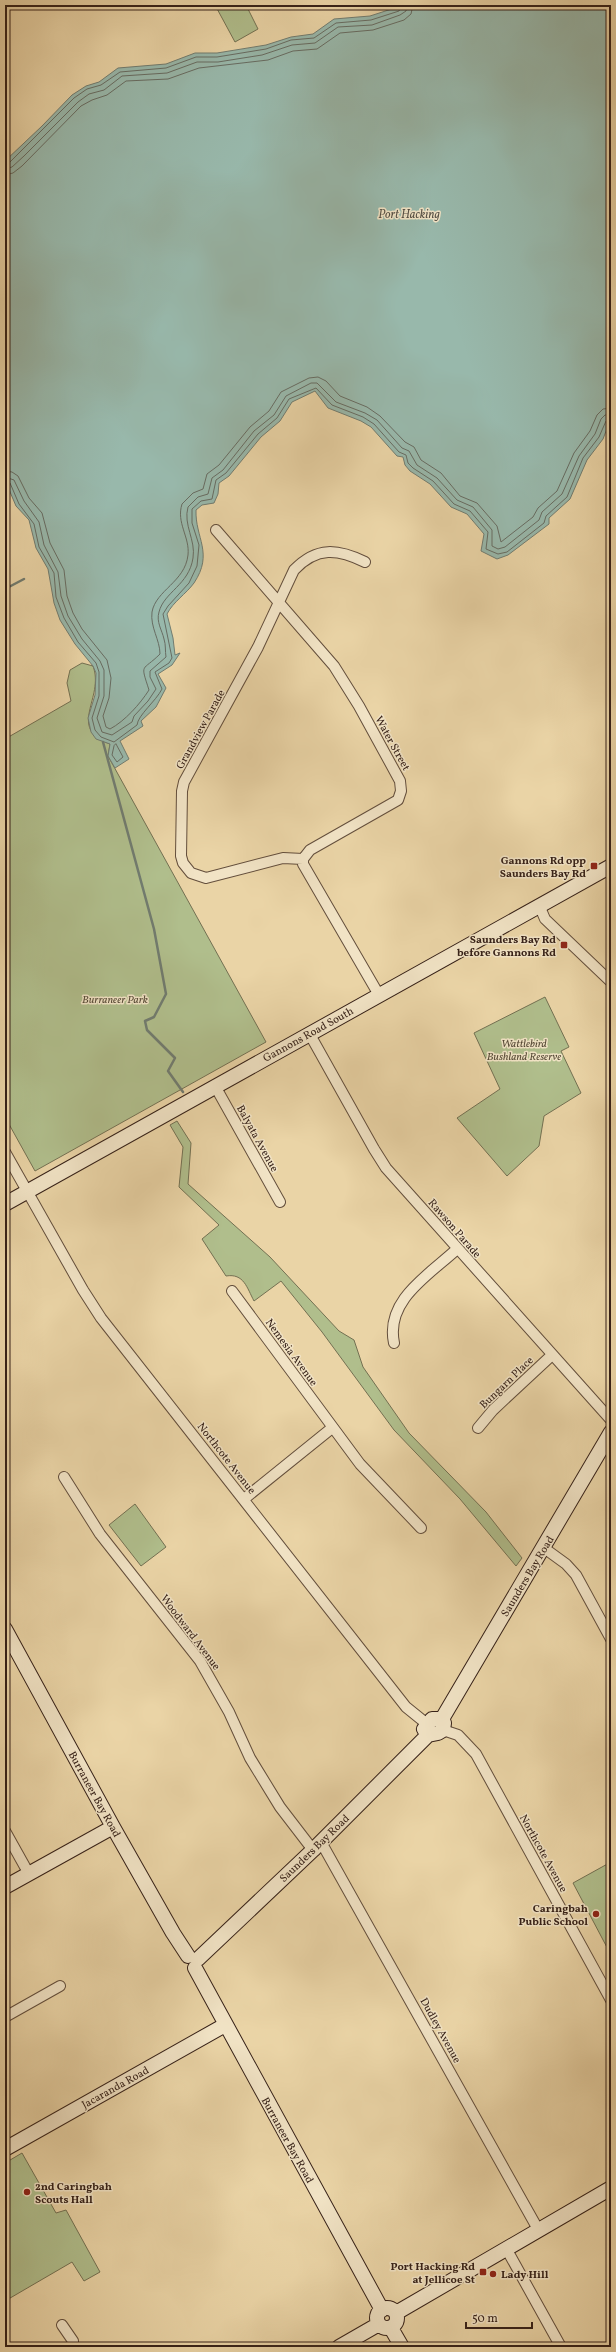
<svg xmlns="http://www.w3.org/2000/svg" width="616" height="2352" font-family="Vollkorn,serif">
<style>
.green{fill:#b0be8c;stroke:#737052}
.water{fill:#98b8ab;stroke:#717c70}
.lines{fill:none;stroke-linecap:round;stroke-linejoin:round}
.shore{stroke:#676c62;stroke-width:1}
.stream{stroke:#717c70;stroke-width:2.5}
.street-casing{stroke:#634e3c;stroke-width:12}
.secondary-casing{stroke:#362118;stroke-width:16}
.street{stroke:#f1e3c5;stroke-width:10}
.secondary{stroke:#f1e3c5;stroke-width:14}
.poi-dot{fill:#8f2418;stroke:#f1e3c5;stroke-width:1.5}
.labels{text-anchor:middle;stroke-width:3;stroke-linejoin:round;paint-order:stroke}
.street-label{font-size:11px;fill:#362118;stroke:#f1e3c5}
.poi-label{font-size:11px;font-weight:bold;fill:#362118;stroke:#f1e3c5;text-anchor:end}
.park-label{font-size:11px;font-style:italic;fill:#544835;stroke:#f1e3c5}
.water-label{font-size:12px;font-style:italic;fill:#534e44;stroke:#f1e3c5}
</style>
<rect width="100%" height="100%" fill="#ead4a6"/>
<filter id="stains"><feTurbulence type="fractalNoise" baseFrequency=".005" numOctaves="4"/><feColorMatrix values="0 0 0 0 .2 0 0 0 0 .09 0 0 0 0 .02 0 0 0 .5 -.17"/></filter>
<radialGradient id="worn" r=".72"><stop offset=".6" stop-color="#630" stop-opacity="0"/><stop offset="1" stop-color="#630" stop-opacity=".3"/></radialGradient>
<path class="green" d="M215,5H246L258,29L235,42Z
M82,663L93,666C105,698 66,728 110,744L108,756L266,1042L35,1171L5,1117V739L71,701L67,683L70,670Z
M545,997L569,1047L561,1051L581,1093L544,1116L539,1146L507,1176L457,1118L500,1089L474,1033Z
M177,1121L191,1143L188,1184L270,1257L339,1331L354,1340L363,1367L409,1433L486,1512L522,1558L516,1566L460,1499L394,1430L322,1332L281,1281L254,1301C247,1288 244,1273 226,1276L202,1239L219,1225L179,1187L183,1147L170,1125Z
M135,1504L166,1547L141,1566L109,1525Z
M611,1862V1955L573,1883Z
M22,2153L56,2213L66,2210L100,2272L84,2281L72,2262L5,2301V2163Z"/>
<path class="water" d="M404,5H611V418L603,439L587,460L570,499L549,518V524L508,555L497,559L481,551L484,534L467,514L451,507L430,484L410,471L405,465L403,457L397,456L371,427L361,421L328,408L315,391L292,402L280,421L261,437L229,476L219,483L218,494L214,503L202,505L196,510C195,538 214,553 194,583C186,594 173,602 167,614L173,638L175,655L180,653L172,665L158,674L166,688L156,707L141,721L143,726L120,741L129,759L115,768L108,756L110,744L96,739L91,732L88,718L95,695L96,673L93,666L75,644L60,620L54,603L48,569L36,548L29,520L16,506L5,480V161L42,126L72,95L86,86L99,82L118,68L166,64L195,53H217L266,45L291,37L313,34L334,19L370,16Z"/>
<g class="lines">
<path class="shore" d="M5,164L9,163L74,98L87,89L101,85L120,72L166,68L196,57H217L266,49L291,40L314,38L336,23L371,20L399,11L402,5
M5,169L12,167L24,156L78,102L89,94L104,90L122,76L167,73L197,62H218L262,55L292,45L315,43L338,27L372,25L400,15L406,11L407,5
M5,175L13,173L22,166L81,106L92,100L107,95L126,81L168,79L199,68L268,60L293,51L317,49L340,33L373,30L404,20L411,14L413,5
M5,471L12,472L18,476L29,498L42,513L50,543L64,570L67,596L73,613L82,629L107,660L111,678L109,698L103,716L106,727L110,729C125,721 140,704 149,690C140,662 142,672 160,654C160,640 150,627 152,612C156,590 185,582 188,555C190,537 176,523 182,504L193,493L203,489L207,474L219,465L250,427L269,411L281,392L309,378L318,377L326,381L340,396L367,407L380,416L405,442L414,447L421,460L441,473L460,496L477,503L497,526L501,542L533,517L538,508L557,491L574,453L590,431L597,415L603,409L611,408
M5,477L14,480L24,501L39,522L44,545L58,572L61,596L68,616L82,639L100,661L104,670V696L97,718L102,732L112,735L132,722L134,716L148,701L156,689L150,677V671L166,657C165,651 166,645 164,639C162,630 156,622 159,612C164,592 189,585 193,558C196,540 183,525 188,507L198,497L208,494L212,478L223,470L254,431L274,415L286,396L311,383H317L336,402L365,413L377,420L402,448L409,451L417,465L437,478L457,500L473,507L492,530V546L498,549L505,547L539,520L542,512L562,494L579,456L595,434L601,419L605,415L611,414
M5,482L10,483L19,504L34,524L39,547L54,573L56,597L64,618L78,642L96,663L99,672V696L92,718L95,730L101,737L114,742L137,725C138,715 156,701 162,689L155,672L169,663L172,658L163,614L168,606L189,583L197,566L199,545L192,523V509L201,501L212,499L216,480L226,473L258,434L277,418L289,399L316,388L332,405L363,417L374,424L399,452L406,455L408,463L413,468L433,481L454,504L470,511L488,532L486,549L498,554L507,552L544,523L546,516L567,497L583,458L599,437L606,421L611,419
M116,744L123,757L117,762L112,755L114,746Z"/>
<path class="stream" d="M5,589L24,579
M103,742L154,929L166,994L154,1017L145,1021L147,1030L175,1058L168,1071L183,1092"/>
<g class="street-casing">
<path id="street" d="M216,530L334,666L359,706L400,781L401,791L398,800L310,850L303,859V864L379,995
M303,859L283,858L206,878L191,873L183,863L181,856L182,791L184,782L258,647L294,570C317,546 338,549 365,562
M539,905L545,919L611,982
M309,1033L374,1149L386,1168L611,1420
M215,1086L280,1202
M5,1152L83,1290L101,1318L406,1707L427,1724
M232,1291L360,1464L421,1528
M394,1343C385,1300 429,1275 457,1249
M478,1428L493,1410L552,1355
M64,1477L100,1534L200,1661L229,1712L250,1758L280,1807L313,1850
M244,1499L332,1428
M544,1548L566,1564L576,1575L611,1639
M443,1730L458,1735L476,1754L611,2000
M5,1831L29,1874
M321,1842L539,2231
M5,2017L60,1986
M507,2250L561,2347
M62,2325L73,2341V2347"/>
</g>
<g class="secondary-casing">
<path id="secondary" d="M5,1204L611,866
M5,1629L113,1827L173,1933L188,1956
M432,1719H442L444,1723L443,1730L438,1733L428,1735L424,1729Z
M442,1719L611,1432
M5,1887L113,1827
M198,1959L313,1850L428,1735
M195,1968L382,2310
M5,2149L225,2025
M377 2318a10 10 0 1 1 20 0a10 10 0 1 1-20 0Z
M396,2313L611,2188
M391,2328L402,2347
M339,2347L379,2324"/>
</g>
<use href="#street" class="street"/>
<use href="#secondary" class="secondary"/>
</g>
<g class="poi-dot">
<rect x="590" y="862" width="8" height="8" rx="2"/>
<rect x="560" y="941" width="8" height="8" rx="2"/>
<circle cx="596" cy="1914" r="4"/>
<circle cx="27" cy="2192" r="4"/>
<rect x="479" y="2268" width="8" height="8" rx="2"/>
<circle cx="493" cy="2274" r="4"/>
</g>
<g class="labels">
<g class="street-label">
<text transform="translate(200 729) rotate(-61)" y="4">Grandview Parade</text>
<text transform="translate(393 743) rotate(61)" y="4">Water Street</text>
<text transform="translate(308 1034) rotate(-29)" y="4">Gannons Road South</text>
<text transform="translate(258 1138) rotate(61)" y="4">Balyata Avenue</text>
<text transform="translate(455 1228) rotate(49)" y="4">Rawson Parade</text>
<text transform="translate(292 1352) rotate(54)" y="4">Nemesia Avenue</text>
<text transform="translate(506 1382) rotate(-44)" y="4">Bungarn Place</text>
<text transform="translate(227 1458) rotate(52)" y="4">Northcote Avenue</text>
<text transform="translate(527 1576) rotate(-59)" y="4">Saunders Bay Road</text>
<text transform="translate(191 1632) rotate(53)" y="4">Woodward Avenue</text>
<text transform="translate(95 1794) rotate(61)" y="4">Burraneer Bay Road</text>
<text transform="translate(314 1848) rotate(-44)" y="4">Saunders Bay Road</text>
<text transform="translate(544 1853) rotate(61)" y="4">Northcote Avenue</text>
<text transform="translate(441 2030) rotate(61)" y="4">Dudley Avenue</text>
<text transform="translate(115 2087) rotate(-29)" y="4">Jacaranda Road</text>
<text transform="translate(288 2140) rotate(61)" y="4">Burraneer Bay Road</text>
</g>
<g class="poi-label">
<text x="586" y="864">Gannons Rd opp<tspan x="586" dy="13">Saunders Bay Rd</tspan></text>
<text x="556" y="943">Saunders Bay Rd<tspan x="556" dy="13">before Gannons Rd</tspan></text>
<text x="588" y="1912">Caringbah<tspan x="588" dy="13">Public School</tspan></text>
<text x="35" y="2190" text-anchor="start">2nd Caringbah<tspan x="35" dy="13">Scouts Hall</tspan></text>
<text x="475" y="2270">Port Hacking Rd<tspan x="475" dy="13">at Jellicoe St</tspan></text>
<text x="501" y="2278" text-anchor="start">Lady Hill</text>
</g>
<g class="park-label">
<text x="115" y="1003">Burraneer Park</text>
<text x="524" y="1047">Wattlebird<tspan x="524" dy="13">Bushland Reserve</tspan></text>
</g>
<g class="water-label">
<text x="409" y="218">Port Hacking</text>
</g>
</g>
<rect width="616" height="2352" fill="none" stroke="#ead4a6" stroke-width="20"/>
<rect x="6" y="6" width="604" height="2340" fill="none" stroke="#362118" stroke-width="2"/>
<rect x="10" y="10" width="596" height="2332" fill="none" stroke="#362118"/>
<path d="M466 2322v6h66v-6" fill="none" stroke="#362118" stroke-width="2"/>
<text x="472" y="2322" font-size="12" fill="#362118" stroke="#f1e3c5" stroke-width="3" paint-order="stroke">50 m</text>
<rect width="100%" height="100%" filter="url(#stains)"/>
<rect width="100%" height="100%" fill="url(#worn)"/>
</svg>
